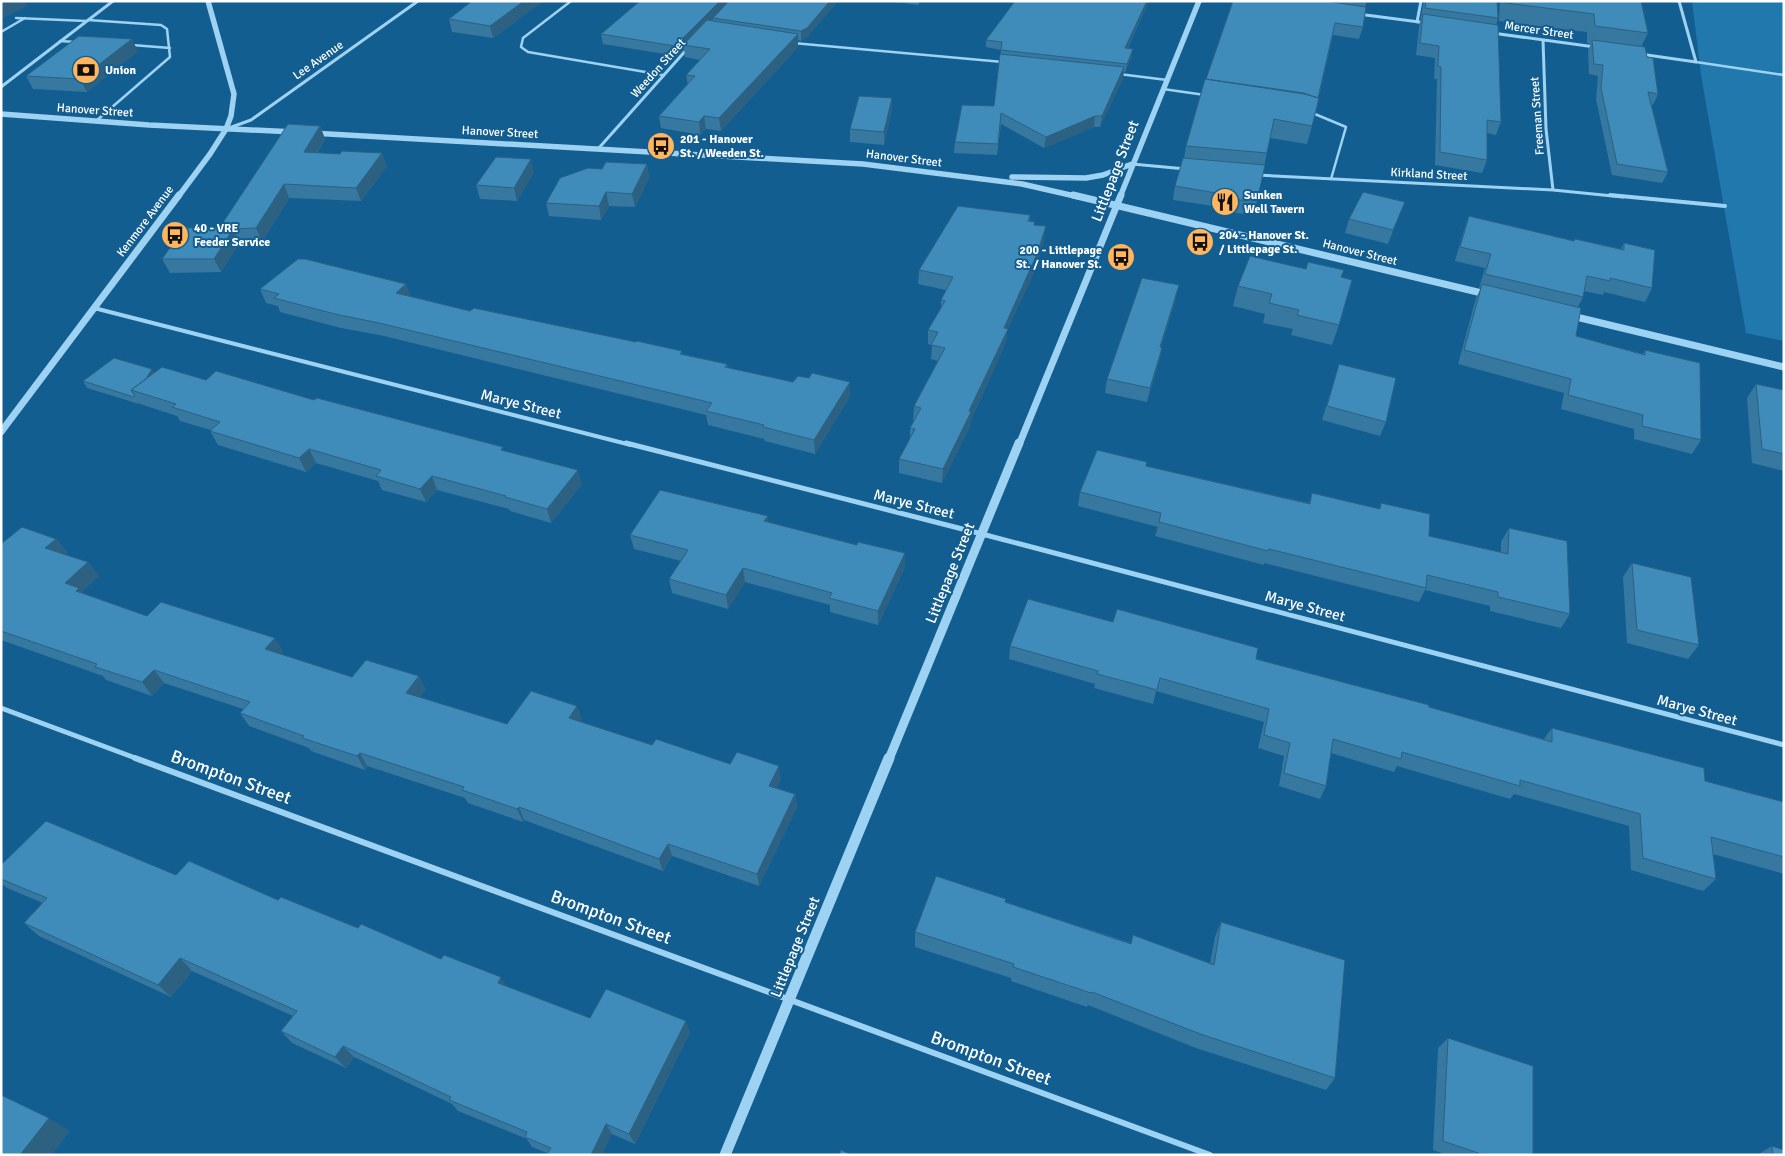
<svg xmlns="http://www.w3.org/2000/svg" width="1785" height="1156" font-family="Signika,sans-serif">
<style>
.green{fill:#2178ad}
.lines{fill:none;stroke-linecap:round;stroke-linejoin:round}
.service{stroke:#9ed2f2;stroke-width:2.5}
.minor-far3{stroke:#9ed2f2;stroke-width:3}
.minor-far2{stroke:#9ed2f2;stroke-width:4}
.minor-far1{stroke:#9ed2f2;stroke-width:5}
.minor{stroke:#9ed2f2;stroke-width:6}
.tertiary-far3{stroke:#9ed2f2;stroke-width:5.5}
.tertiary-far2{stroke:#9ed2f2;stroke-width:7}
.tertiary-far1{stroke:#9ed2f2;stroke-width:9}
.tertiary{stroke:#9ed2f2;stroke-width:11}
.wall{fill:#3678a0}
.shaded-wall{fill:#2c6182}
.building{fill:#3f8bba;stroke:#2c6182}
.labels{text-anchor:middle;stroke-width:4;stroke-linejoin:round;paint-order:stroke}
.far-street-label{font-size:12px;fill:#fff;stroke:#135e90}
.far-poi-label{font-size:12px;font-weight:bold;fill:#fff;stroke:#135e90;text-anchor:start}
.street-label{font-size:15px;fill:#fff;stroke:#135e90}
.near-street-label{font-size:18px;fill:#fff;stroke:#135e90}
</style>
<rect width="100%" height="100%" fill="#135e90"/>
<path class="green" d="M1692,1H1784V341L1746,333L1701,75Z"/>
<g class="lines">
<path class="service" d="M571,1L523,38L521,47L528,52L663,75
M16,18L86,21
M88,20L161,25L167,29L170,57L96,121
M1,32L25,18
M60,41L75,42
M793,43L1003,62
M132,45L170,48
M1696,62L1784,75
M1119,74L1167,80
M1163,89L1205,95
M1310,112L1346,127L1331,179"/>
<path class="minor-far3" d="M1358,14L1427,23
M1417,22L1421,1
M1492,33L1595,47
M1543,40L1546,129L1553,190
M1640,54L1696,62L1679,1
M1,87L113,1
M229,128L251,120L418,1
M598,149L688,48
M1132,164L1186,169
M1257,175L1553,190L1623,197"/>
<path class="minor-far2" d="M1610,195L1725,206
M94,308L631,445"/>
<path class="minor-far1" d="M626,443L982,534L1784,745
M1,708L138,759"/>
<path class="minor" d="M135,758L1210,1155"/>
<path class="tertiary-far3" d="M1,114L149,125L295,132
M311,133L863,164L1022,184L1079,197
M1012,177L1086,178L1103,175L1132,164
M178,197L210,154L226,129L231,116L234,94L208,1
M1120,197L1199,1"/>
<path class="tertiary-far2" d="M1073,195L1490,295
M1568,315L1784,367
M1,432L179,195
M1019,445L1121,195"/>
<path class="tertiary-far1" d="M889,759L1019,443"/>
<path class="tertiary" d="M725,1155L889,758"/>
</g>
<path class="wall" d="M543,1L493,38L452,32L449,19Z
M640,1H838L807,37L801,41L798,40V47L721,131L706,129L700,135L661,128L659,116L688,85L686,75L700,60L685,57L684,49L677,56L603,44L601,34Z
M888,1H921L918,5Z
M1015,1H1149L1128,48L1132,56L1125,72H1124L1123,78L1100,127H1094L1044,148L1001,124L997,155L954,153L955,142L994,106L1001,50L986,47V40Z
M1233,1H1367L1365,7L1363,27L1359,39L1333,35L1312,126L1307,144L1270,138L1255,210L1245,208L1243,214L1213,209V206L1173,200L1175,186L1184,159L1186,146L1206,80Z
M1424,1H1497L1498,18L1496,25L1501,122L1496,135L1487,133V160L1482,173L1435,165L1437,79H1434L1435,58L1416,55L1419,27Z
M1500,1H1641L1648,33L1641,47L1647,57L1658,94L1653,105L1651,104L1668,172L1662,183L1612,175L1596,99L1598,76L1589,74L1588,50L1591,44L1587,43V32L1499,21Z
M138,51L87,92L33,89L26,76Z
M892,110L884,145L850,142V129Z
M320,126L325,139L317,153L387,166L361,201L289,198L262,242H240L221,272L170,273L162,259L220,227Z
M647,164L649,178L635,207L609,206L601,220L549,216L546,203L602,169Z
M534,172L517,201L480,199L476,185Z
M1030,215V222L1034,225L1044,240L1036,268L1007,330L1006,342L971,420L970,426L942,483L899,473V459L910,439V428L914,420H913L914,406L938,361L931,359L932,345L928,344V330L941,309V300L946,290L918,284L919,270Z
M1400,215L1388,244L1345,233L1349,219Z
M1469,216L1574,241L1575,239L1621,249L1624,243L1652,288L1645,302L1604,292L1603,295L1584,291L1583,297L1578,307L1576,336L1643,354L1645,350L1701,440L1692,454L1634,439V429L1561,409L1564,393L1458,364L1476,298L1481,288H1479L1485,268L1455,261L1464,230Z
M1341,277L1339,325L1332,345L1291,335L1293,329L1263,323L1265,314L1233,306L1238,286Z
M406,284L410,296L470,311L682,351V354L727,364L728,368L793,382L809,378L850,382V396L815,454L765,441L764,439L708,425L706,415L384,336L341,328L280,312L278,306L266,303L260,289Z
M1176,298L1161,348H1162L1159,362L1147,402L1105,393L1107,379Z
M1339,364L1386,422L1380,436L1322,420Z
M154,373L206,380L314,400L505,451L582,484L551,523L510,511L509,509L437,490L426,502L382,490L378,481L316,463L306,472L218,445L210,431L211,430L180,421L177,416L140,404L139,403V404L87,388L83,381Z
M1756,384L1784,390V471L1752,463L1747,398Z
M1147,462L1146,466L1309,503L1312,493L1379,509L1381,503L1429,536L1501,552V542L1509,528L1570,614L1561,628L1490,611V606L1425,590L1419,602L1264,563V565L1155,536L1158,527L1078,506L1080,492Z
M768,522L905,567L878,625L830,612V605L745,582L728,609L672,593L669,579L681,561L634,549L630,535Z
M56,539L67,552L64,555L88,562L99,576L82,591L83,593L147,616L275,638L283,652L281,654L352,677L426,689L420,697L507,724L582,719L580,722L652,745L730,764L781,779L776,788L795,794L797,807L759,886L672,856L663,871L524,820L523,822L468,803L465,798L367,766L365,770L311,751L309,748L249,726L240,713L243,709L164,683L152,696L106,680L103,676L1,640V544Z
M1632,563L1699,645L1688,659L1627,643L1623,577Z
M1113,622L1256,659L1544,739L1552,728L1705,781L1784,802V874L1713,854L1716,879L1703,891L1631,870L1629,826L1514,794L1510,799L1397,766L1394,772L1331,753L1326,786L1320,799L1279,786L1284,756L1258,748L1264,722L1156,691L1153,704L1094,688L1095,684L1009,659L1010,646Z
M1,865L176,875L278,900L358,928L507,987L590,1018L690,1032L635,1144L612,1134L547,1153L532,1147L527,1139L458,1111L452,1104L354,1057L346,1068L292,1043L281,1031L293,1016L192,971L171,997L39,936L24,923L43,903L7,888L1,883Z
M1005,902L1131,943L1133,935L1210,963L1215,937L1221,922L1335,1078L1326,1090L1196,1048L1088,1005L1087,1007L1011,981V978L915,947V932Z
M1448,1038L1533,1155H1447L1433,1150L1438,1048Z
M1772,1146L1773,1155H1757Z"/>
<path class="shaded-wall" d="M1,1H24L27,6L1,19Z
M524,1H543L493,38L490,26Z
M720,1H730L713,18V19L687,45H683L684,49L677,56L675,46Z
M830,1H838L807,37L801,41V31Z
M1147,1H1149L1124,55L1125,48Z
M798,34V47L721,131L719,118Z
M132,39L138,51L87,92L80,79Z
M1133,49L1132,56L1125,72L1127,64Z
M1124,67L1123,78L1100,127L1102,116Z
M892,98V110L884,145V132Z
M704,116L706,129L700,135L699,122Z
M1095,116L1094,127L1044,148L1046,137Z
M320,126L325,139L309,165L304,152Z
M382,153L387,166L361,201L356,188Z
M531,159L534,172L517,201L514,188Z
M647,164L649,178L635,207L632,194Z
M284,184L289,198L262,242L256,228Z
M606,192L609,206L601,220L599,206Z
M1405,202L1400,215L1388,244L1393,230Z
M1046,226L1044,240L1036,268L1007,330L1006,342L971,420L970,426L942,483L943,469L969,411Z
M233,229L240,242L221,272L214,259Z
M406,284L411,298L396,293Z
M1179,285L1176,298L1157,361L1160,347Z
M1162,348L1159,362L1147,402L1150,388Z
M152,369L156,376L137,392Z
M850,382V396L815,454L814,440Z
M309,449L316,463L306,472L299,458Z
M578,470L582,484L551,523L547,509Z
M432,476L437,490L426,502L420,489Z
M768,516L769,530L764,521Z
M56,539L67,552L56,562L45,548Z
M905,553V567L878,625V611Z
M88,562L99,576L82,591L90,602L65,583Z
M743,568L745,582L728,609L726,595Z
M275,638L283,652L274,662L265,649Z
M154,670L164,683L152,696L142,682Z
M419,676L426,689L413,706L406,693Z
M577,706L582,719L574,731L569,718Z
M360,753L367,766L365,770L357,756Z
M779,766L781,779L771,799L769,786Z
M795,794L797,807L759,886L757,874Z
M519,807L524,820L523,822L517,809Z
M668,844L672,856L663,871L659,859Z
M180,958L192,971L171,997L158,985Z
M501,977L508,989L498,983Z
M686,1021L690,1032L635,1144L629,1134Z
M343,1046L354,1057L346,1068L335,1057Z
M49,1118L70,1131L52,1155H20Z
M606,1124L612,1134L602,1155H591Z"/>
<path class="building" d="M472,1H524L490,26L449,19Z
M640,1H720L675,46L601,34Z
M729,1H830L807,28L801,31L713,18Z
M1015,1H1147L1125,48L1133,49L1127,64L1001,50L1002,42L986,40Z
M1233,1H1325L1366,7L1363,27L1335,23L1318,98L1304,93L1206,79Z
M1426,1H1497L1498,18L1425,8Z
M1506,1H1641L1648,33L1595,26L1594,14L1506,3Z
M1423,14L1498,25L1501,122L1487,120V160L1440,152L1441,67L1438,66L1439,46L1420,43Z
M707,20L798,34L719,118L704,116L699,122L659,116L695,76L686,75L710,49L683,45Z
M79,36L132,39L80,79L26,76Z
M1592,40L1645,47L1647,57L1653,58L1658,94L1648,92L1668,172L1617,164L1601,88L1603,65L1594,64Z
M1000,54L1124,67L1102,116H1095L1046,137L1001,113L998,144L955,142L962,105L994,106Z
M1205,79L1304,94L1319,98L1312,126L1274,119L1267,153L1186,146Z
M859,96L892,98L884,132L850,129Z
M288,124L320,126L304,152L340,154L342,151L382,153L356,188L284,184L256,228L233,229L214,259H162L184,228L220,227Z
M496,157L531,159L514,188L476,185Z
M1183,158L1265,165L1258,197L1248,195L1247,201L1215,196L1216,193L1175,186Z
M606,162L647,164L632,194L606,192L599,206L546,203L560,178L588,168L602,169Z
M1363,192L1405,202L1393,230L1349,219Z
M958,206L1030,215L1028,221L1035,222L1034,225L1046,226L1037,254L1004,328L1008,329L969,411L971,412L943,469L899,459L915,429L910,428L921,408L914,406L945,348L931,345L938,332L928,330L945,301L941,300L953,277L919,270Z
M1469,216L1574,241L1575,239L1624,250V243L1655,250L1652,288L1610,278V281L1587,276L1583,297L1485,274L1491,254L1460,247Z
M1250,256L1306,269L1308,262L1344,270L1341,277L1352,280L1339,325L1297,315L1299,310L1269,303L1272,294L1238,286Z
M298,259H305L406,284L396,293L470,311L474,308L636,342L637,341L682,351L680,354L727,364L725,367L793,382L798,376L809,378L812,373L850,382L814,440L763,427L764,425L706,411L712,403L379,323L335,314L274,298L279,294L260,289Z
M1142,278L1179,285L1160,347L1162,348L1150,388L1107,379Z
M1482,284L1581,308L1576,336L1645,355V350L1700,363L1701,440L1642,426L1643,415L1568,395L1571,379L1464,350Z
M114,358L152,369L146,379L131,390L135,396L134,397L83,381Z
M1339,364L1396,378L1386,422L1327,406Z
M162,367L206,380L216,371L314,400L317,398L503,447L501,450L578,470L547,509L505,497L506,496L432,476L420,489L376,476L381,470L309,449L299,458L210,431L220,422L172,407L176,404L131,390Z
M1756,384L1784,390V454L1762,449Z
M1097,450L1147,462L1146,466L1310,504L1312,493L1380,509L1381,503L1430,514L1429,536L1508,554L1509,528L1567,541L1570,614L1498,597V592L1427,575L1426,588L1269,549L1268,551L1159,522L1161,513L1080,492Z
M660,490L768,516L764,521L857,545L858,542L905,553L878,611L829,598L832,593L743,568L726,595L669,579L688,550L630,535Z
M22,527L56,539L45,548L88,562L65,583L79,588L76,591L147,616L161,602L275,638L265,649L352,677L366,660L419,676L406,693L507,724L531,691L577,706L569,718L652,745L656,739L730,764L737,752L779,766L769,786L795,794L757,874L668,844L659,859L519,807L517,809L462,790L464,787L360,753L357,756L302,738L304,736L240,713L250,702L154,670L142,682L95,667L97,664L1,631V544Z
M1632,563L1691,577L1699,645L1637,630Z
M1028,599L1113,622L1117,609L1258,648L1256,659L1429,705V707L1552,742V728L1704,768L1705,781L1784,802V857L1711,837L1716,879L1643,858L1640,814L1520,780V786L1402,752L1401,759L1333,739L1326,786L1284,773L1290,743L1264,735L1269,709L1160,678L1157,690L1097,674L1098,671L1010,646Z
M46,821L176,875L189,861L278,900L281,897L358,928L361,924L441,959L444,955L501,977L498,983L590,1018L606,989L686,1021L629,1134L606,1124L591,1155H546L551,1148L525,1137L527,1132L449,1100L451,1097L343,1046L335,1057L281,1031L297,1011L180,958L158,985L24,923L47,898L1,879V865Z
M936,876L1006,899L1005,902L1131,944L1133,935L1214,965L1221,922L1345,960L1335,1078L1203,1035L1092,992L1091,993L1013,967L1014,964L915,932Z
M1448,1038L1533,1066V1155H1484L1443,1141Z
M1,1095L49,1118L20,1155H1Z
M1772,1146L1784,1150V1155H1773Z
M841,1150L852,1155H839Z"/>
<defs>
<g id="bank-disc" transform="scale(1.4375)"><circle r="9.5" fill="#ffb65f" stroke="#135e90"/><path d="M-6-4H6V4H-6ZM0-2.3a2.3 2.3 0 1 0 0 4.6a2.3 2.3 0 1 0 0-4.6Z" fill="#111"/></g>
<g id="bus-disc" transform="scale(1.4375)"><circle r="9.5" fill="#ffb65f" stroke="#135e90"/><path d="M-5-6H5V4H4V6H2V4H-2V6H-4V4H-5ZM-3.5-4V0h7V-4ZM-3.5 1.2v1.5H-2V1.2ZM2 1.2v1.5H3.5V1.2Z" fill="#111"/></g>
<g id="restaurant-disc" transform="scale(1.4375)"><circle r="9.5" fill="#ffb65f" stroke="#135e90"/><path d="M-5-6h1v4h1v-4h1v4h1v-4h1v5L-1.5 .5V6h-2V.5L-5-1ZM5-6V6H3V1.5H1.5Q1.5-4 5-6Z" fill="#111"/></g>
</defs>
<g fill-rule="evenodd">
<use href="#bank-disc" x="86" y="70"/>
<use href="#bus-disc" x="661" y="146"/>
<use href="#restaurant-disc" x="1225" y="202"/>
<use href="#bus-disc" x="175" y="235"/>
<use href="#bus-disc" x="1200" y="242"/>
<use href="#bus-disc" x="1121" y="257"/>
</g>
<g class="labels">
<g class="far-street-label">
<text transform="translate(1539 30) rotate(8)" y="4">Mercer Street</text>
<text transform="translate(318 60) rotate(-35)" y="4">Lee Avenue</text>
<text transform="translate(658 68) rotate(-48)" y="4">Weedon Street</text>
<text transform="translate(95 110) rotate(4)" y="4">Hanover Street</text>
<text transform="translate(1537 116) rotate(-94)" y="4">Freeman Street</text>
<text transform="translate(500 132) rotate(3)" y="4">Hanover Street</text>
<text transform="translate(904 158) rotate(7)" y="4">Hanover Street</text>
<text transform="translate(1429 174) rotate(3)" y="4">Kirkland Street</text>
<text transform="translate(145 221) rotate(-53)" y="4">Kenmore Avenue</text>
<text transform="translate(1360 252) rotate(14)" y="4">Hanover Street</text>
</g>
<g class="far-poi-label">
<text x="105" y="74">Union</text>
<text x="680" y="143">201 - Hanover<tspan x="680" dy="14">St. / Weeden St.</tspan></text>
<text x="1244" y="199">Sunken<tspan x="1244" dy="14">Well Tavern</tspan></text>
<text x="194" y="232">40 - VRE<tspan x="194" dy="14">Feeder Service</tspan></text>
<text x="1219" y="239">204 - Hanover St.<tspan x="1219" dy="14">/ Littlepage St.</tspan></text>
<text x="1102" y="254" text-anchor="end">200 - Littlepage<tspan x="1102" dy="14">St. / Hanover St.</tspan></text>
</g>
<g class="street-label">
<text transform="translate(1115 171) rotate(-69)" y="5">Littlepage Street</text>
<text transform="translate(521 404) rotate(14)" y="5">Marye Street</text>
<text transform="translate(914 504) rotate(14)" y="5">Marye Street</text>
<text transform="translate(950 573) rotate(-68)" y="5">Littlepage Street</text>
<text transform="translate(1305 606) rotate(15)" y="5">Marye Street</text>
<text transform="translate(1697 710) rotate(15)" y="5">Marye Street</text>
<text transform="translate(795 947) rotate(-68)" y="5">Littlepage Street</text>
</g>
<g class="near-street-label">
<text transform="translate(231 777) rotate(20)" y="6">Brompton Street</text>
<text transform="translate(611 917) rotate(20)" y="6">Brompton Street</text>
<text transform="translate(991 1058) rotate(20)" y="6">Brompton Street</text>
</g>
</g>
<rect width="1785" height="1156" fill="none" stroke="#ffffff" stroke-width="5"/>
</svg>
